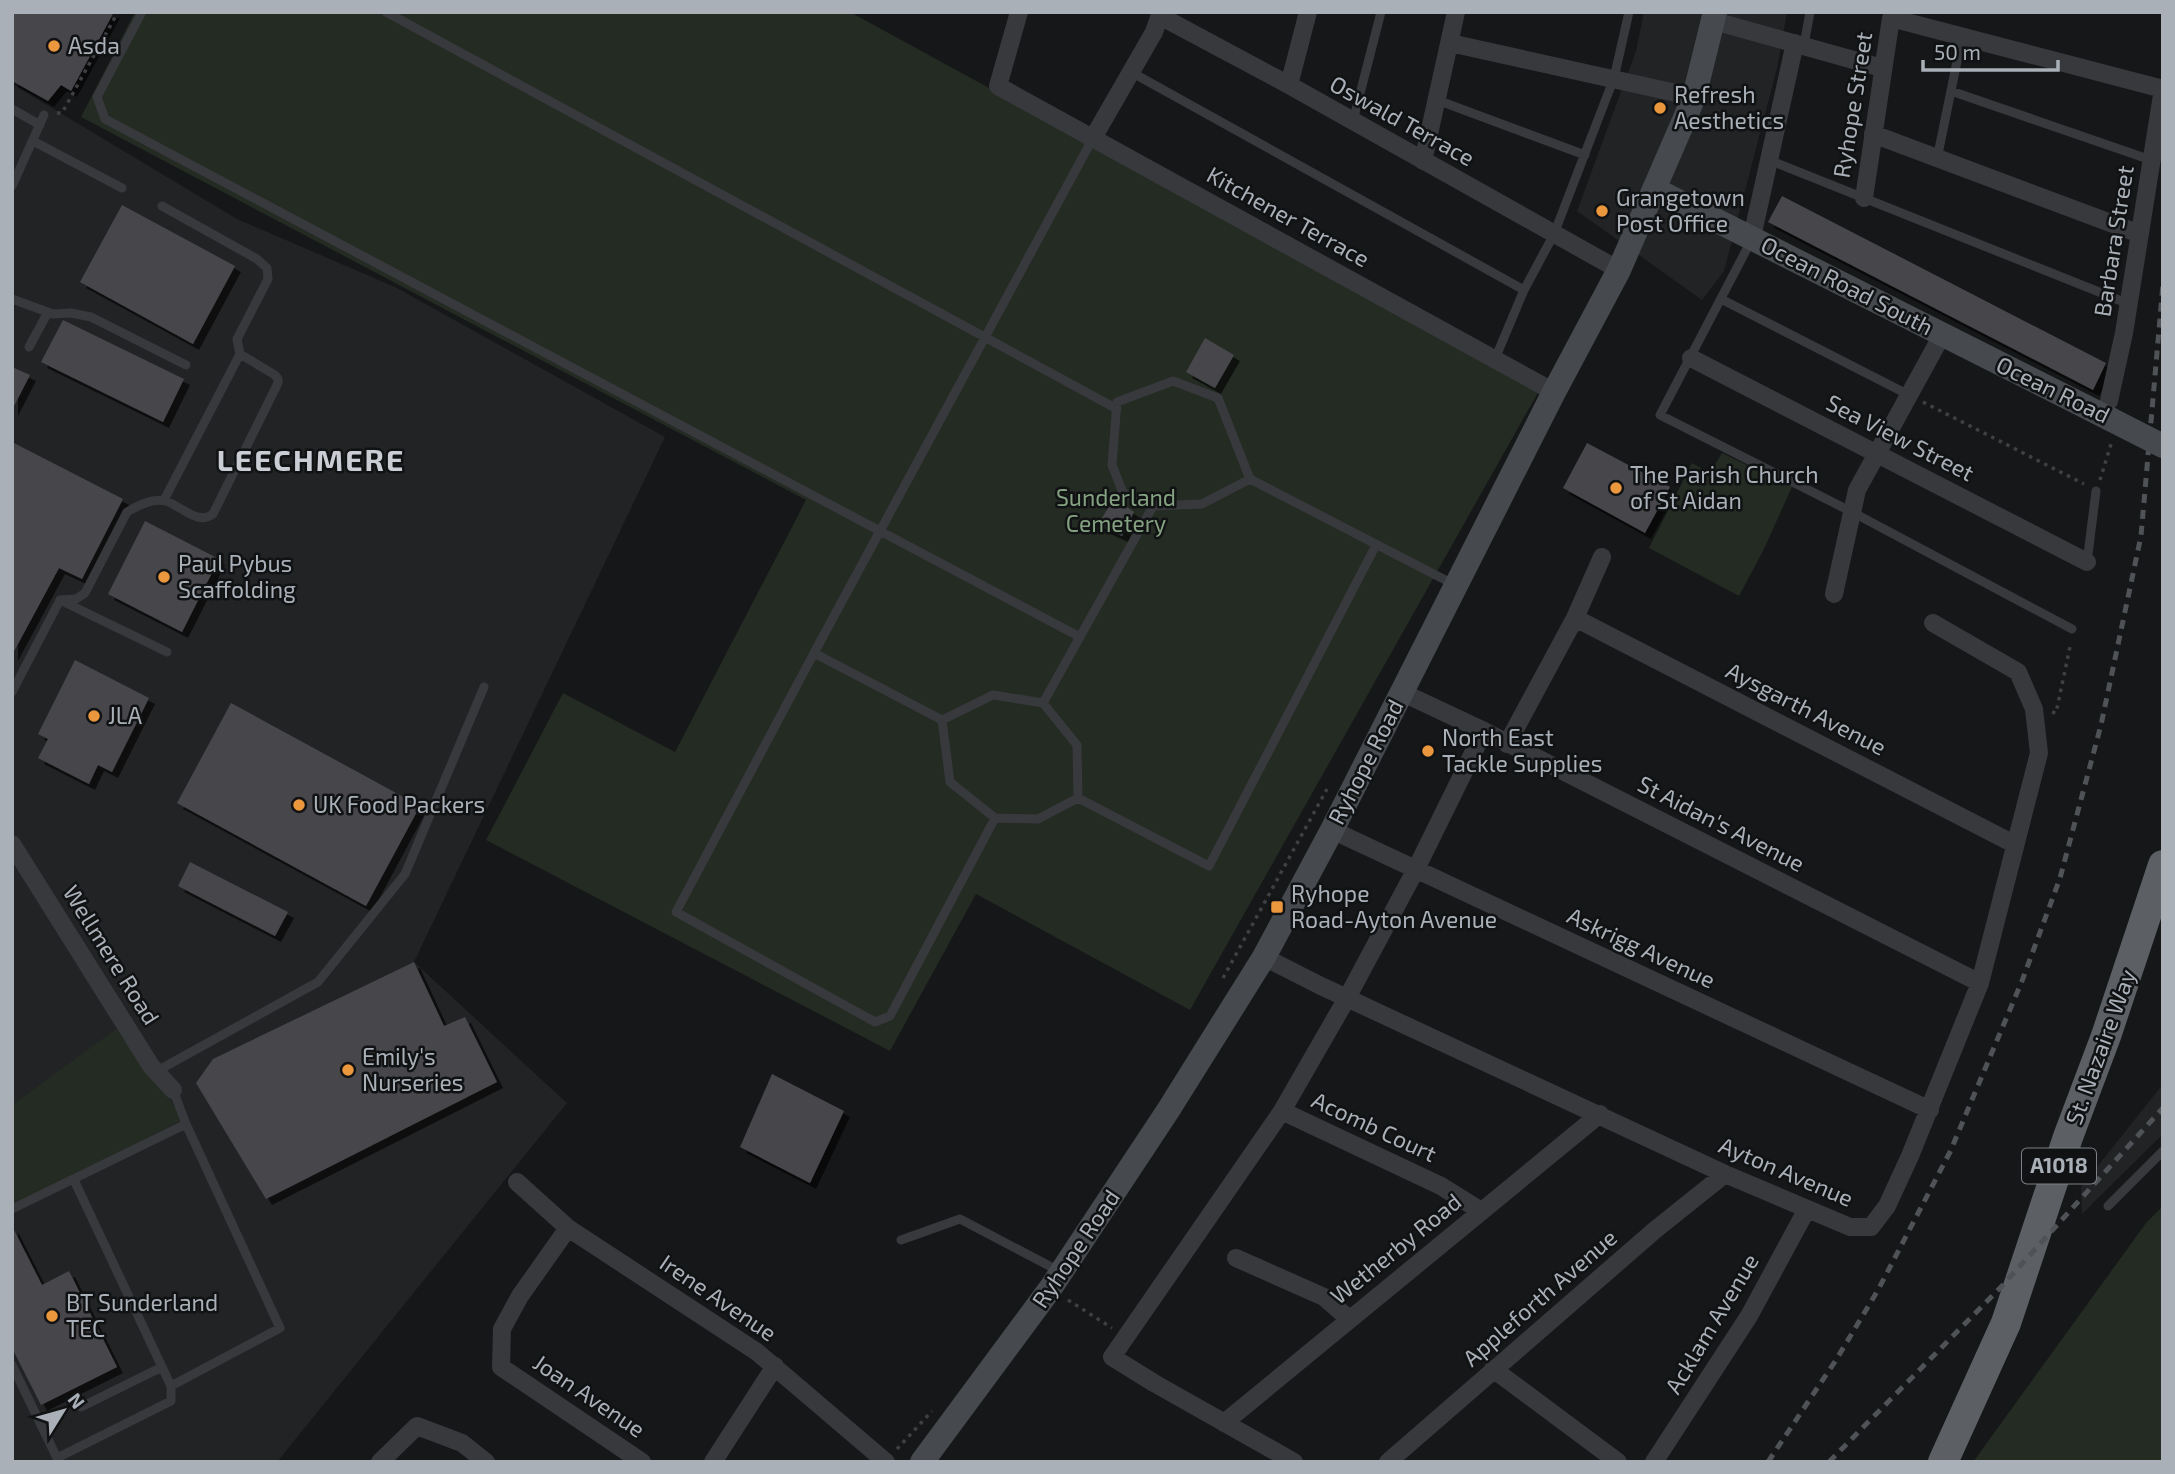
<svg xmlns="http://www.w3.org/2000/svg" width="2175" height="1474" font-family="'Exo 2',sans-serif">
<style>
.built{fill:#222325}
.green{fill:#232b23}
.building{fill:#46474b;filter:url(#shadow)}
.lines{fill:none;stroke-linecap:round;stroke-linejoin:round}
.path{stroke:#3e4044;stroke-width:3.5;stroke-dasharray:3.5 5;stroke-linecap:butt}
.service{stroke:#38393d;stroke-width:9}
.minor{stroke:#38393d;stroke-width:18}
.secondary{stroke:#46494d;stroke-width:24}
.trunk{stroke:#5c6065;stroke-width:30}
.rail{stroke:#4f5256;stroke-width:5;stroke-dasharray:9 7;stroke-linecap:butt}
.secondary-bridge{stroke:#46494d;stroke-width:24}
.poi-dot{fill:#ea973d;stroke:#111213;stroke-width:2.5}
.labels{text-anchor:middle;stroke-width:5;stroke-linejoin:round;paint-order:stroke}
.shield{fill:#111213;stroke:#7b8186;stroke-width:2}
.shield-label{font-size:21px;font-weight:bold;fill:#a9b0b8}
.poi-label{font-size:23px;fill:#a9b0b8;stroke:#111213;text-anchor:start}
.street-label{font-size:23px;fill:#a9b0b8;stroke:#111213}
.park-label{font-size:23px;fill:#84a281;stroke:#111213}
.district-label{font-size:30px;font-weight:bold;letter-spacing:2px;fill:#caced4;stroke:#111213}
</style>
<defs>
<filter id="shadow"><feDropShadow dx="6" dy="6" stdDeviation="0" flood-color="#0009"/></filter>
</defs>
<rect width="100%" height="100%" fill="#161718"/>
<path class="built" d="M1644,12H1787L1777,68L1724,271L1702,300L1577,211L1636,51Z
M12,84L237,219L395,287L665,437L414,962L567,1103L277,1462H12Z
M2163,1084V1134L2082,1214L2081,1187Z"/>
<path class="green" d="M135,12H850L1540,389L1190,1010L976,894L890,1051L486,840L563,693L675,752L806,500L81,117Z
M1722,453L1792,487L1764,549L1739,596L1649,548L1692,463L1710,473Z
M116,1029L184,1119L12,1207V1105Z
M2163,1206V1462H1973L2146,1223Z"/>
<path class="building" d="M12,12H114L71,91L61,85L48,101L12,81Z
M1782,196L2106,363L2093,390L1768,222Z
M122,205L235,266L193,344L80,282Z
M63,320L184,379L163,422L41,362Z
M1205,338L1234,355L1215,388L1186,372Z
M12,367L30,375L12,410Z
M12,442L123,499L82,579L59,568L12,655Z
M1587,443L1670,487L1645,533L1563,488Z
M1114,498L1134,512L1122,536L1098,525Z
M145,521L219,559L182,632L108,594Z
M75,660L149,698L112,772L98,765L89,784L38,758L48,739L38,734Z
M231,703L420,806L366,906L177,803Z
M190,862L288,912L275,936L178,886Z
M414,962L444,1026L465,1017L497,1082L266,1199L196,1083L213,1059Z
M772,1074L844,1111L810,1183L740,1147Z
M12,1226L42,1285L69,1271L117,1367L41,1405L12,1348Z"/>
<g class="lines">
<path class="path" d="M57,113H62L118,12
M1923,402L2084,484
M2100,480L2111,444
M2052,712L2056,713L2071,642
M1223,978L1327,789
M1068,1300L1112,1328
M897,1449L932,1411"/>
<path class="service" d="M142,12L97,97L105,119L880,531L1093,138
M386,12L1117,409
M1804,45L1810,12
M1131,72L1524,290
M1951,91L2151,160
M1437,100L1585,155
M12,109L40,125
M1353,121L1381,12
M33,141L122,188
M1937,159L1962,37
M1769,160L2129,304
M12,186L44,115
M1752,239L1660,415L1852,512L2072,629
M12,299L53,314L71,313L91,317L186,365
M1721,299L1909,395
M29,347L48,312
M1495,359L1524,290L1554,234L1614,78L1629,12
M1250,479L1202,504L1153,506L1123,493L1112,465L1117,402L1173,381L1218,398L1250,479L1455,585
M164,500L240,354
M2087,562L2096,491
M60,600L76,599L85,593L127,512C137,506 153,498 165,501C181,505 197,526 213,514L278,383V379L275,375L240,354L237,339L268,279L267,268L257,259L162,206
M62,601L167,652
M814,653L676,912L875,1022L890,1016L995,818
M12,692L60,600
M1043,703L1153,506
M942,720L950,782L995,818L1038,819L1078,798L1077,745L1043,703L993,695L942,720L814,653L880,531L1080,637
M1078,798L1209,866L1376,545
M157,1071L318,982L405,874L484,687
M2108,1206L2163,1151
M12,1209L186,1124
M901,1240L960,1219L1059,1271
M12,1365L57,1458L171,1401V1386L74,1180
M171,1386L280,1328L186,1124L173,1090
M81,1407L162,1367"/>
<path class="minor" d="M1019,12L998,86L1554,392
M1160,16L1289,85L1619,270
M1714,21L1882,68
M1450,43L1694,97
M1289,85L1308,12
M1873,134L2140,234
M1093,138L1154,32L1161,12
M1423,161L1456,12
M1864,198L1891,18L2163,89
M1752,237L1795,43
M1691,358L2087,562
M2109,401L2124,333L2163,89
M1834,594L1857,490L1942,335
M1575,618L2014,844
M1401,692L1484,731L1980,983
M1507,744L1575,618L1602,557
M1332,830L1930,1110
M12,844L151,1066L173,1090
M1264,957L1321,986L1725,1174L1850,1227H1871L1887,1206L1910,1156L1980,983L2039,753L2034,709L2018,672L1933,623
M1282,1111L1441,1186L1481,1211
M517,1182L568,1228L757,1352L886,1462
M568,1228L520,1296L502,1329L501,1367L642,1462
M1236,1258L1324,1297L1349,1319
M1493,1369L1618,1462
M1224,1423L1600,1114
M380,1462L417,1426L462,1443L486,1462
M713,1462L775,1366
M1294,1462L1154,1383L1112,1357L1282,1111L1347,998L1415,871L1484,731
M1388,1462L1655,1230L1725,1174
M1654,1462L1749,1316L1807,1209"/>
<path class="secondary" d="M1654,189L2110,419
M922,1462L1050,1289L1169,1109L1264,957L1332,830L1554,392L1619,270L1694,97L1715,12"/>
<path class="trunk" d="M1943,1462L2006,1323L2068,1137L2106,1036L2163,865"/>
<path class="rail" d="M1768,1462L1836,1360L1878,1290L1950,1152L2022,981L2060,878L2101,725L2141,536L2163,284
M1829,1462L2001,1287L2163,1108"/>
<path class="secondary-bridge" d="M2110,419L2163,446"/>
</g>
<g class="poi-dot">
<circle cx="54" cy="46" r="7"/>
<circle cx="1660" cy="108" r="7"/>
<circle cx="1602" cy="211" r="7"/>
<circle cx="1616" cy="488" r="7"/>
<circle cx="164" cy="577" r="7"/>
<circle cx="94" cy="716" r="7"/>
<circle cx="1428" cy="751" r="7"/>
<circle cx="299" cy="805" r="7"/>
<rect x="1270" y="900" width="14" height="14" rx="3.5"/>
<circle cx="348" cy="1070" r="7"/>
<circle cx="52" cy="1316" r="7"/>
</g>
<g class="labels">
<rect class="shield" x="2022" y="1148.5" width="74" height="35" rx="5"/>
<g class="shield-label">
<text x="2059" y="1173">A1018</text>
</g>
<g class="poi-label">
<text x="68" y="54">Asda</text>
<text x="1674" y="103">Refresh<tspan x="1674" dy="26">Aesthetics</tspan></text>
<text x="1616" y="206">Grangetown<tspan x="1616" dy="26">Post Office</tspan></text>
<text x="1630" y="483">The Parish Church<tspan x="1630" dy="26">of St Aidan</tspan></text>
<text x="178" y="572">Paul Pybus<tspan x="178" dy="26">Scaffolding</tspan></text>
<text x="108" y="724">JLA</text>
<text x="1442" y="746">North East<tspan x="1442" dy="26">Tackle Supplies</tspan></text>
<text x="313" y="813">UK Food Packers</text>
<text x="1291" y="902">Ryhope<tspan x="1291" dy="26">Road-Ayton Avenue</tspan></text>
<text x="362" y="1065">Emily's<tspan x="362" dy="26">Nurseries</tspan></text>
<text x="66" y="1311">BT Sunderland<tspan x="66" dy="26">TEC</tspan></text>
</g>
<g class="street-label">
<text transform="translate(1853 105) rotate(-81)" y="8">Ryhope Street</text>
<text transform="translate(1402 121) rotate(29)" y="8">Oswald Terrace</text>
<text transform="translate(1288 217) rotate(29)" y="8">Kitchener Terrace</text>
<text transform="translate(2114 241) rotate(-81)" y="8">Barbara Street</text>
<text transform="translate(1847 286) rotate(27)" y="8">Ocean Road South</text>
<text transform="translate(2053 390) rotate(26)" y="8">Ocean Road</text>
<text transform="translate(1900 438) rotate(27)" y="8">Sea View Street</text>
<text transform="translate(1806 709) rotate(27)" y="8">Aysgarth Avenue</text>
<text transform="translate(1366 762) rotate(-63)" y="8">Ryhope Road</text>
<text transform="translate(1721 824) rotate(27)" y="8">St Aidan's Avenue</text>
<text transform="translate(1641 948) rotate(25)" y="8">Askrigg Avenue</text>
<text transform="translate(111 955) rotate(58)" y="8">Wellmere Road</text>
<text transform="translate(2101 1047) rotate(-70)" y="8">St. Nazaire Way</text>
<text transform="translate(1374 1127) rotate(25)" y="8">Acomb Court</text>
<text transform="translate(1786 1172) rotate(23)" y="8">Ayton Avenue</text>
<text transform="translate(1076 1249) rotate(-56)" y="8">Ryhope Road</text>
<text transform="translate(1396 1249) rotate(-39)" y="8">Wetherby Road</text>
<text transform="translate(718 1298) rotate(34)" y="8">Irene Avenue</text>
<text transform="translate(1540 1298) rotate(-41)" y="8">Appleforth Avenue</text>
<text transform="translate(1712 1324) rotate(-59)" y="8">Acklam Avenue</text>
<text transform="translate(589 1396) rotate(34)" y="8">Joan Avenue</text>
</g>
<g class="park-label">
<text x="1116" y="506">Sunderland<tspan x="1116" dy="26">Cemetery</tspan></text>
</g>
<g class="district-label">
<text x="311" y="471">LEECHMERE</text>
</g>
</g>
<rect width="2175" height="1474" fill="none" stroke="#a9b0b8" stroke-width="28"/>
<g transform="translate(63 1411) rotate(53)" stroke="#111213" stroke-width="5" paint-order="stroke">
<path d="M0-5L12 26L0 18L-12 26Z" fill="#a9b0b8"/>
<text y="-10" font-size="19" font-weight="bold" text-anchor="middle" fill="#a9b0b8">N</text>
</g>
<path d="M1923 60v10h135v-10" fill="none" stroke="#a9b0b8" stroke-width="3.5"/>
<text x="1934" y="60" font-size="21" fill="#a9b0b8" stroke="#111213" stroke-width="5" paint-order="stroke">50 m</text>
</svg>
